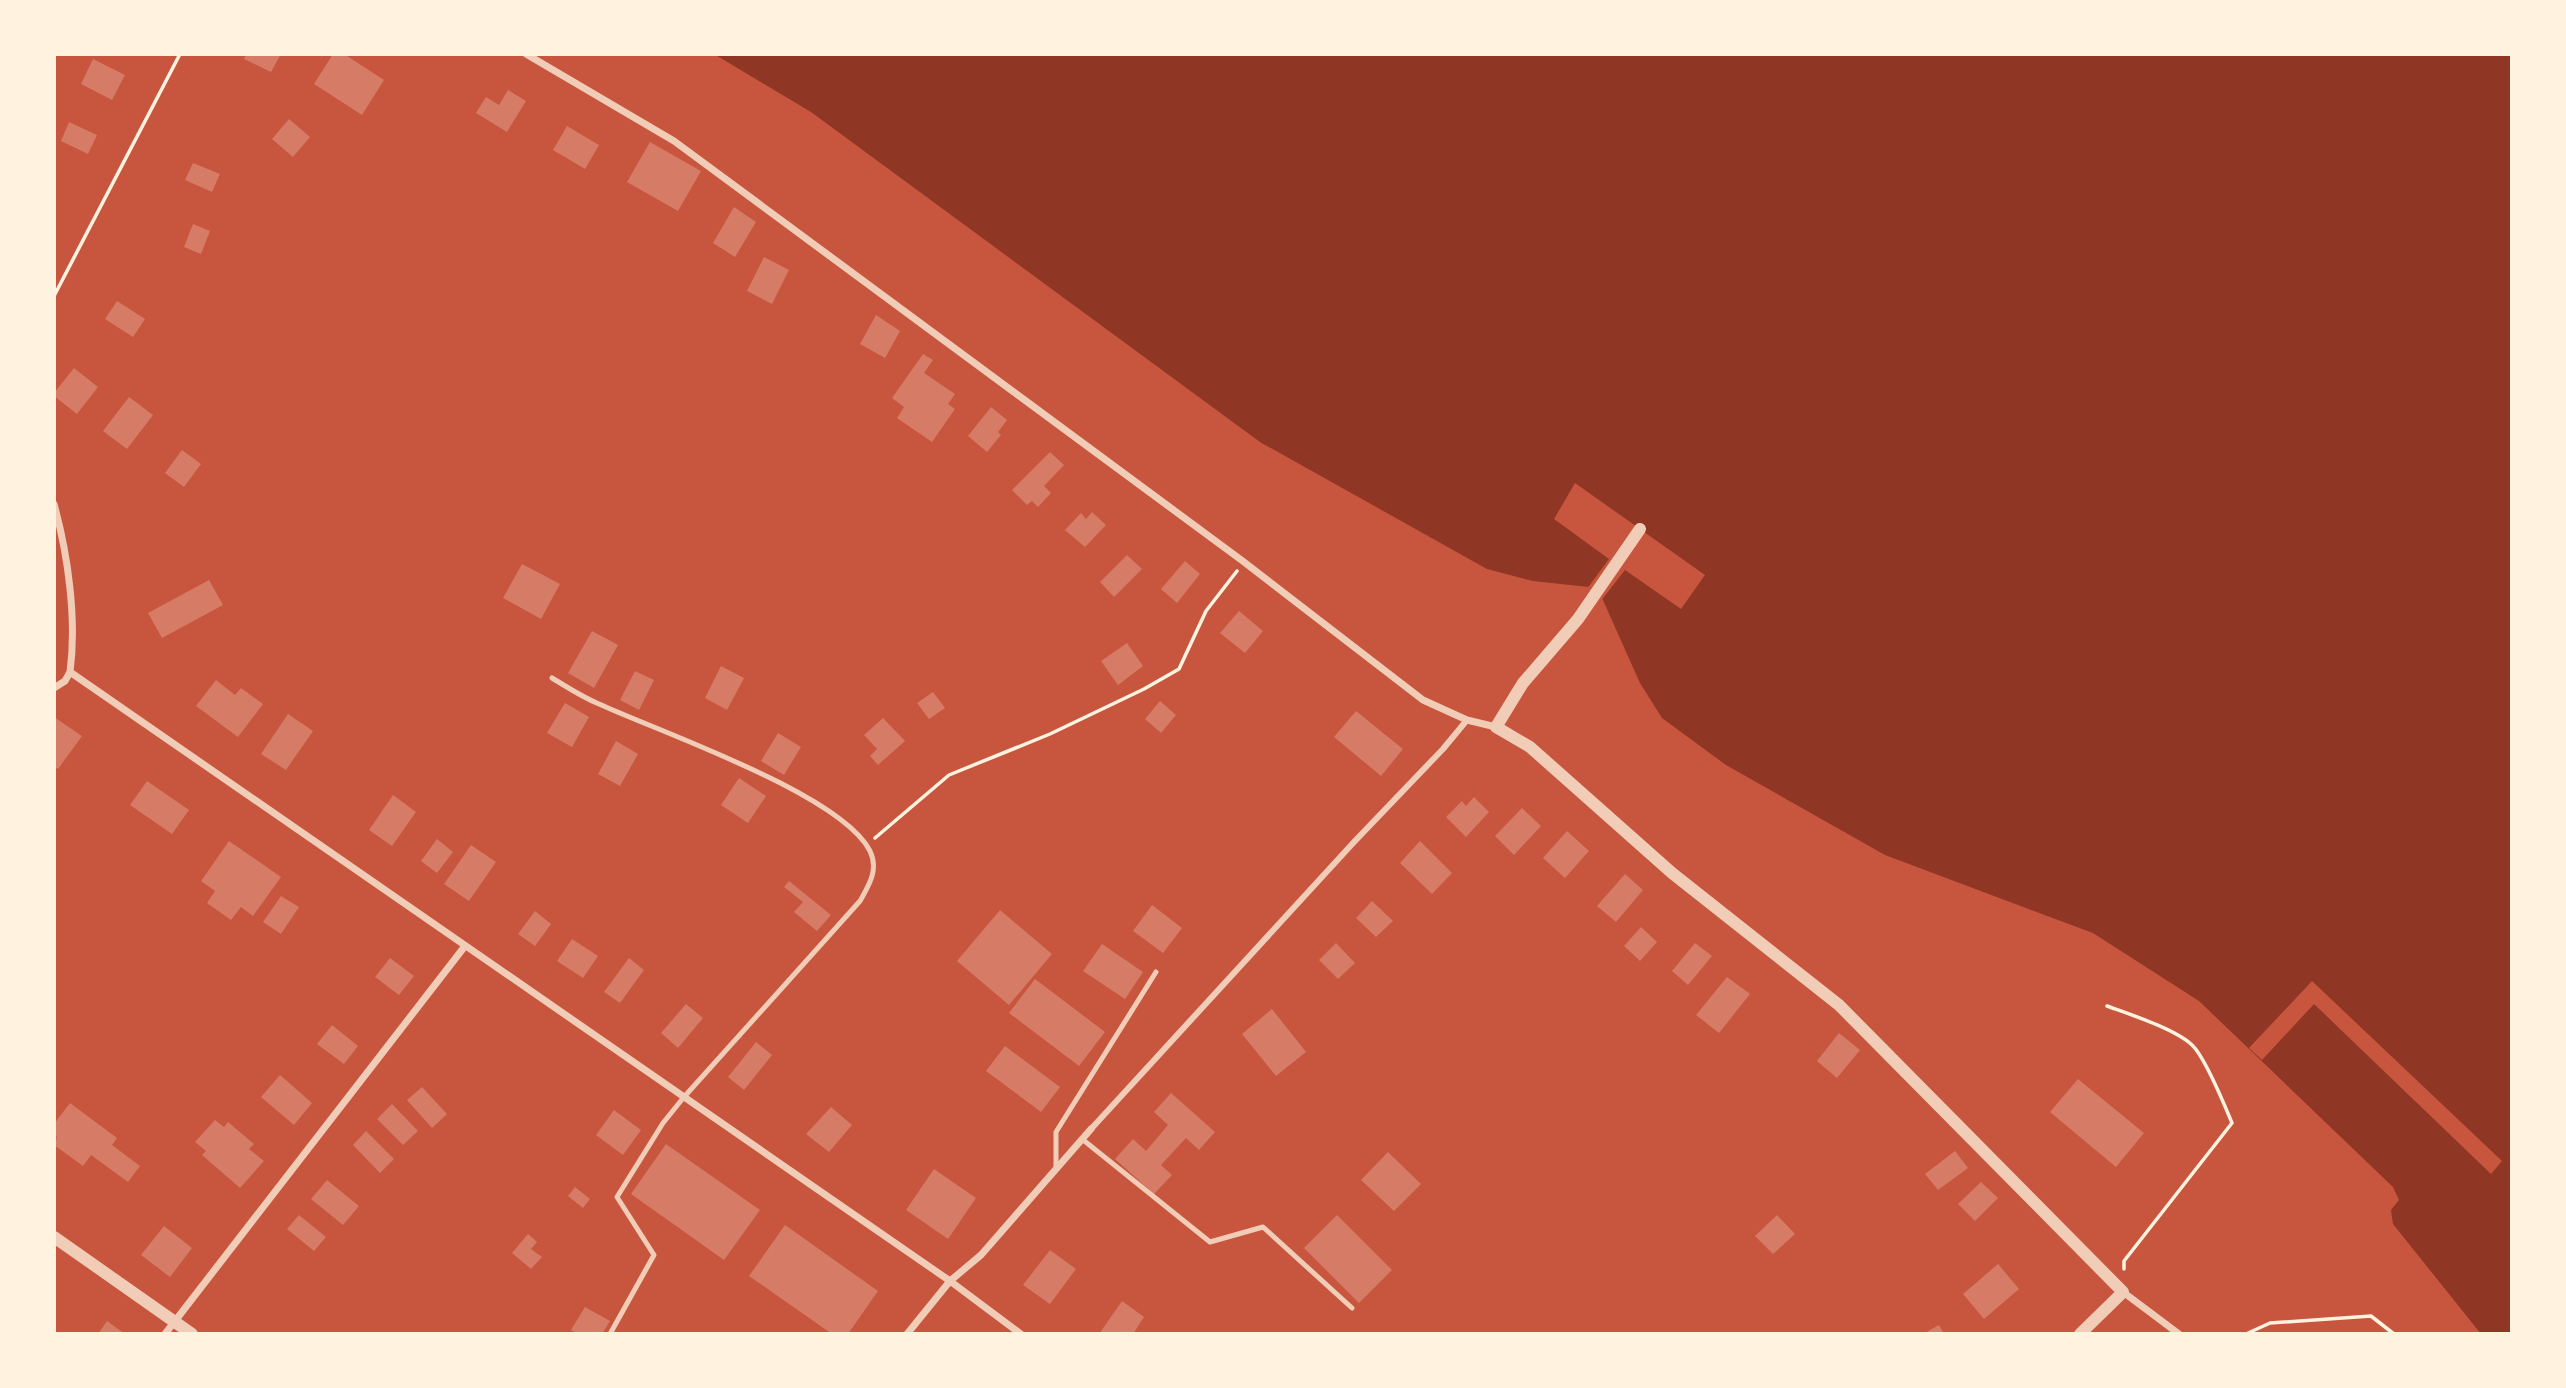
<svg xmlns="http://www.w3.org/2000/svg" width="2566" height="1388" font-family="'Source Sans 3',sans-serif">
<style>
.water{fill:#8f3625}
.pier{fill:#c8553d}
.building{fill:#d67c66}
.lines{fill:none;stroke-linecap:round;stroke-linejoin:round}
.path{stroke:#fff3e0;stroke-width:3.5}
.service{stroke:#f1ccb7;stroke-width:5}
.pedestrian{stroke:#f1ccb7;stroke-width:6}
.minor{stroke:#f1ccb7;stroke-width:7}
.tertiary{stroke:#f1ccb7;stroke-width:12}
</style>
<rect width="100%" height="100%" fill="#c8553d"/>
<path class="water" d="M714,54H2512V1334H2481L2393,1224L2391,1210L2399,1200L2393,1187L2199,1001L2093,933L1885,855L1726,765L1662,718L1640,683L1602,598L1589,587L1533,581L1487,569L1260,442L811,112Z"/>
<path class="pier" d="M1575,483L1705,575L1681,609L1625,570L1600,602L1586,590L1609,559L1554,519Z
M2312,981L2502,1161L2491,1174L2314,1004L2262,1060L2249,1048Z"/>
<path class="building" d="M246,54H281L271,72L244,59Z
M333,54H344L384,80L362,115L314,84Z
M93,59L125,75L112,100L81,84Z
M508,90L526,101L507,132L476,113L486,97L499,105Z
M289,119L310,137L293,157L272,139Z
M69,122L97,135L88,154L61,141Z
M567,126L599,145L585,169L553,150Z
M650,142L701,171L678,211L627,182Z
M193,163L220,174L212,192L185,180Z
M734,207L756,222L735,257L713,243Z
M193,224L210,231L201,254L184,247Z
M764,257L789,270L772,304L747,291Z
M117,301L145,319L133,337L105,319Z
M876,315L900,331L885,358L860,344Z
M923,354L933,360L924,373L955,394L948,404L955,409L932,442L897,418L904,407L892,398Z
M74,368L98,387L77,414L54,396V393Z
M129,397L153,415L127,449L103,431Z
M991,407L1007,420L998,432L1001,435L987,452L968,436Z
M182,450L201,464L184,487L165,473Z
M1050,452L1064,465L1044,486L1051,493L1038,507L1032,501L1027,505L1012,490Z
M1092,512L1106,525L1085,547L1065,530L1081,513L1086,519Z
M1127,555L1142,569L1114,597L1100,582Z
M1185,561L1200,574L1177,603L1161,589Z
M522,564L560,584L541,619L503,598Z
M209,580L223,605L162,638L148,613Z
M1239,611L1263,631L1245,653L1220,633Z
M592,631L618,645L594,688L568,673Z
M1127,643L1143,666L1118,685L1101,661Z
M721,666L744,678L727,710L705,698Z
M635,671L654,680L639,710L620,700Z
M216,680L235,695L241,688L263,704L238,737L196,706Z
M933,692L945,708L929,719L917,703Z
M1160,701L1176,715L1161,733L1145,719Z
M565,703L589,717L572,747L547,733Z
M1356,711L1403,749L1381,776L1334,737Z
M288,714L313,731L286,770L261,754Z
M54,717L82,736L58,769L54,767Z
M883,718L905,741L878,765L870,756L877,749L864,735Z
M778,733L801,747L784,775L761,761Z
M616,741L638,754L620,786L598,774Z
M739,778L766,796L748,823L721,805Z
M147,781L189,810L172,834L130,805Z
M393,795L416,812L392,846L369,830Z
M1474,797L1489,812L1466,837L1446,817L1462,801L1466,806Z
M1522,808L1541,826L1514,855L1495,836Z
M1567,831L1589,851L1565,878L1543,858Z
M437,839L453,852L437,873L421,861Z
M229,841L281,877L253,916L241,907L231,920L207,903L215,891L201,881Z
M1420,841L1452,873L1432,894L1400,863Z
M471,845L496,862L469,901L444,884Z
M1625,874L1643,890L1616,922L1597,906Z
M789,881L831,915L817,931L794,912L803,902L784,887Z
M281,896L299,907L281,934L263,922Z
M1372,901L1393,921L1376,937L1356,918Z
M1152,905L1182,928L1163,953L1133,931Z
M1000,910L1052,954L1009,1005L957,961Z
M535,911L551,924L535,946L518,934Z
M1641,927L1657,942L1640,961L1624,946Z
M572,939L598,956L583,978L557,961Z
M1336,943L1355,963L1338,979L1319,960Z
M1695,943L1712,956L1688,985L1672,971Z
M1102,944L1143,972L1125,999L1083,971Z
M390,958L414,976L399,995L375,977Z
M629,958L644,970L620,1003L604,992Z
M1727,977L1750,994L1719,1033L1696,1015Z
M1035,979L1105,1032L1079,1066L1009,1013Z
M686,1004L703,1018L678,1048L661,1033Z
M1272,1009L1306,1052L1276,1076L1242,1034Z
M332,1025L358,1046L344,1064L317,1044Z
M1839,1033L1860,1050L1837,1078L1817,1061Z
M756,1042L772,1055L744,1090L728,1077Z
M1005,1046L1060,1087L1041,1112L986,1071Z
M280,1075L312,1103L294,1125L261,1097Z
M2078,1079L2144,1133L2116,1167L2050,1112Z
M422,1087L447,1114L432,1128L407,1100Z
M1171,1093L1215,1132L1199,1150L1186,1138L1161,1165L1172,1175L1154,1194L1115,1159L1133,1139L1146,1151L1168,1125L1154,1112Z
M70,1103L117,1138L112,1145L140,1166L128,1182L91,1155L83,1166L54,1145L57,1137L54,1135V1124Z
M392,1104L418,1131L403,1145L377,1119Z
M831,1107L852,1125L829,1152L806,1134Z
M614,1110L641,1130L623,1155L596,1135Z
M215,1120L224,1127L228,1122L254,1144L249,1149L264,1161L240,1188L202,1155L206,1151L195,1142Z
M366,1131L394,1159L380,1173L353,1145Z
M666,1144L760,1210L724,1260L631,1194Z
M1955,1151L1968,1168L1938,1190L1925,1174Z
M1388,1152L1421,1184L1394,1211L1361,1180Z
M934,1169L976,1198L948,1239L906,1210Z
M327,1180L359,1206L343,1225L311,1199Z
M1981,1182L1998,1198L1975,1221L1958,1204Z
M575,1187L590,1199L583,1208L568,1196Z
M299,1215L326,1237L314,1251L287,1229Z
M1337,1215L1392,1270L1359,1303L1304,1248Z
M1777,1215L1795,1234L1773,1254L1755,1236Z
M785,1225L878,1291L848,1334H832L749,1276Z
M164,1226L192,1248L170,1277L141,1255Z
M528,1234L537,1242L531,1249L542,1257L531,1269L512,1253Z
M1050,1250L1076,1269L1050,1304L1023,1285Z
M1998,1264L2019,1289L1984,1319L1963,1294Z
M1122,1301L1144,1317L1133,1334H1099Z
M585,1307L610,1321L602,1334H578L571,1330Z
M107,1321L125,1334H98Z
M1939,1325L1944,1334H1923Z"/>
<g class="lines">
<path class="path" d="M54,296L180,54
M875,838L949,775L1050,734L1144,689L1179,669L1206,611L1237,571
M2107,1006C2129,1014 2175,1029 2192,1045C2205,1057 2225,1106 2232,1123L2124,1261V1269
M2246,1334L2270,1323L2371,1316L2394,1334"/>
<path class="service" d="M552,678C567,687 582,697 599,704C660,732 841,794 870,851C879,870 869,885 860,901L684,1097L663,1123L617,1197L654,1255L610,1334
M1082,1139L1210,1242L1263,1227L1352,1308
M1056,1167V1132L1156,972"/>
<path class="pedestrian" d="M1091,1129L1354,842L1443,749L1467,720"/>
<path class="minor" d="M526,54L674,141L1244,562L1423,700L1467,720L1496,727
M54,504C68,555 77,619 70,672
M54,688L65,681L70,672L950,1281L1021,1334
M2123,1292L2179,1334
M165,1334L465,946
M907,1334L950,1281L981,1255L1091,1129"/>
<path class="tertiary" d="M1640,529L1578,619L1523,683L1496,727L1530,747L1672,873L1839,1005L2123,1292L2080,1334
M54,1237L192,1334"/>
</g>
<rect width="2566" height="1388" fill="none" stroke="#fff3e0" stroke-width="112"/>
</svg>
